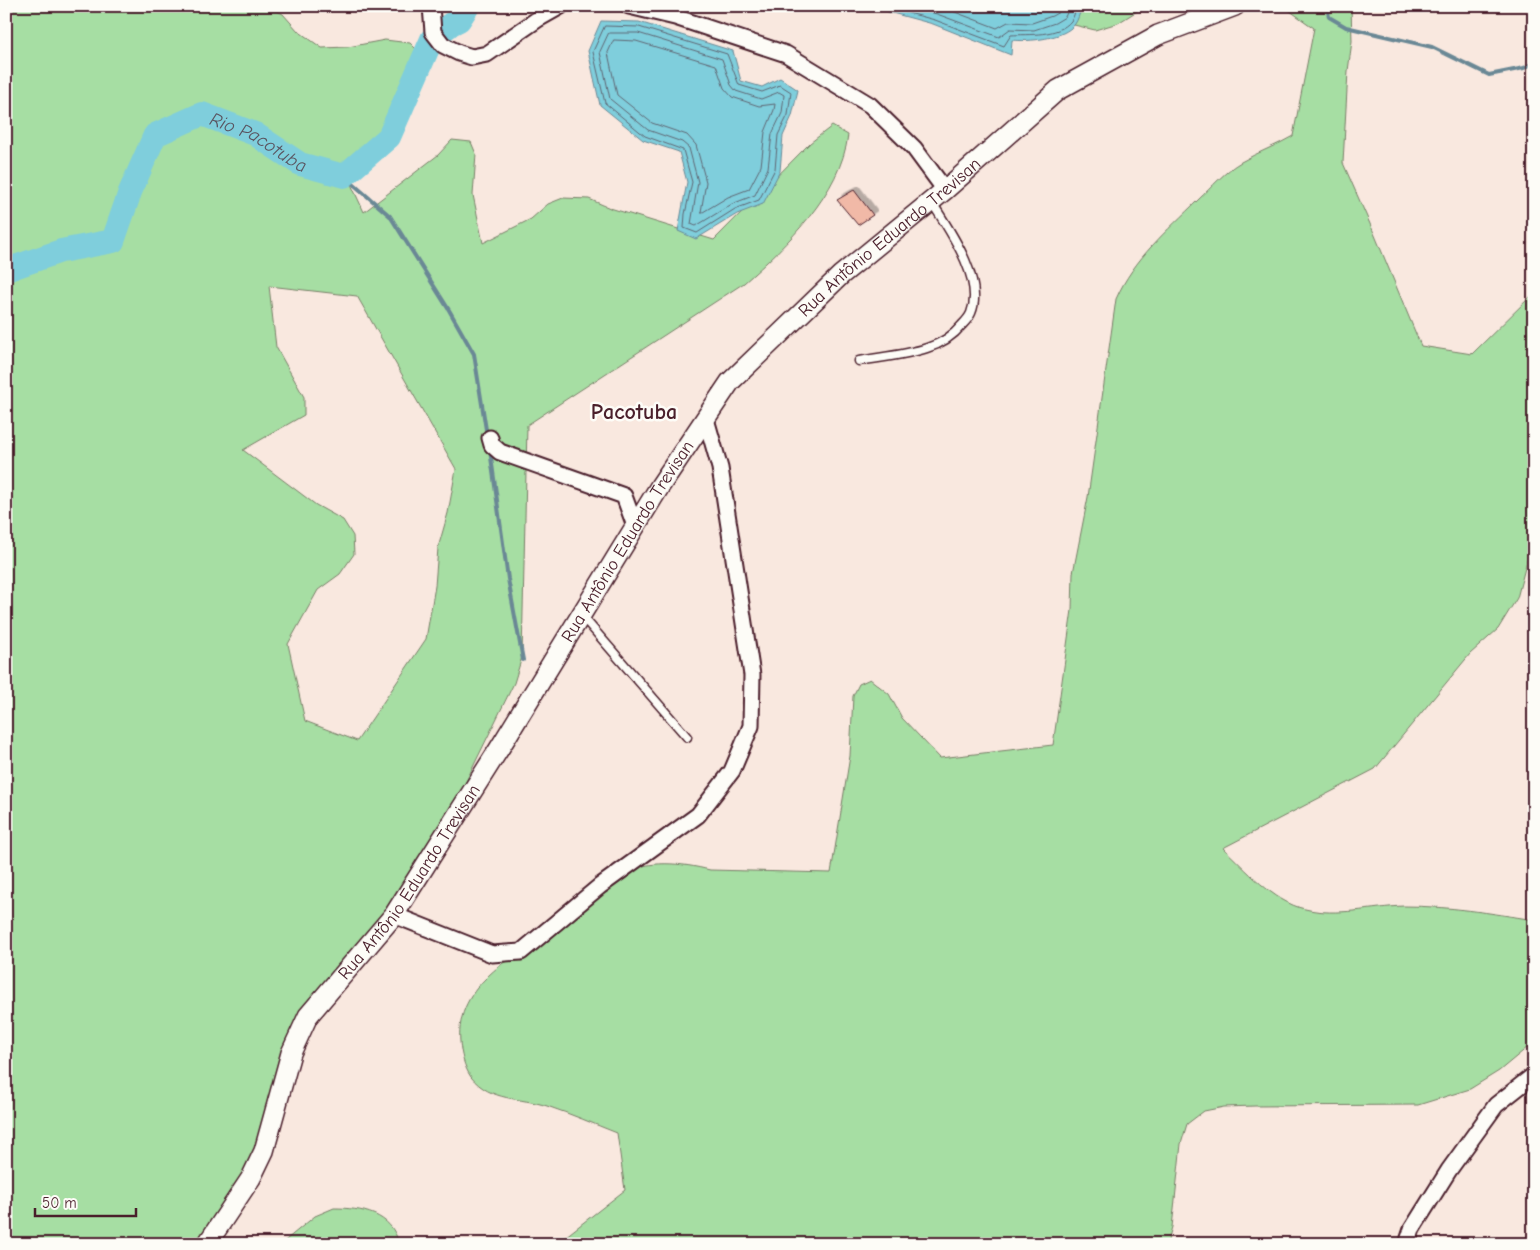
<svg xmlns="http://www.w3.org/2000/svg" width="1540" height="1250" font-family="'Comic Neue',sans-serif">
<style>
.green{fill:#a6dea3;stroke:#787e67;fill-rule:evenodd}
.water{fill:#7fcedc;stroke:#6a8895}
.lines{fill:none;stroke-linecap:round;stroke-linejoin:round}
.shore{stroke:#5f6572;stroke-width:1}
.stream{stroke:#6a8895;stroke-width:4}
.river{stroke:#7fcedc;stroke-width:24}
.building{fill:#f1b9a7;stroke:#4a1f2b;filter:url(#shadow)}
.service-casing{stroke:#4a1f2b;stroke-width:11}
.minor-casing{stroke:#4a1f2b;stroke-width:19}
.tertiary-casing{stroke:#4a1f2b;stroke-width:22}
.service{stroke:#fdfcf7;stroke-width:8}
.minor{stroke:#fdfcf7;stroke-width:15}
.tertiary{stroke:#fdfcf7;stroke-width:19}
.labels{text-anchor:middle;stroke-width:5;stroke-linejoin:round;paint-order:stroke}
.street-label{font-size:18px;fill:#4a1f2b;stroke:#fdfcf7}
.water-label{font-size:19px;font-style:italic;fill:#5a5460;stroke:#fdfcf7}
.district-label{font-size:22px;font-weight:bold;fill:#4a1f2b;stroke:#fdfcf7}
</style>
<defs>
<filter id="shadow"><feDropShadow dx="4.5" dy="-4.5" stdDeviation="0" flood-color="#0004"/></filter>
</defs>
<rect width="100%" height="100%" fill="#f9e8df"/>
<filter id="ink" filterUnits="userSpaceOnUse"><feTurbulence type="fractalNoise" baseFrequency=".02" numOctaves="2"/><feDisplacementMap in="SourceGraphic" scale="10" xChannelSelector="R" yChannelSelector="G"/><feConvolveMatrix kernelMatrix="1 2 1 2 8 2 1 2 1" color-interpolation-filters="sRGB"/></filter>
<g filter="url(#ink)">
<path class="green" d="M6,6H267L283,14L298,31L322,48L348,47L385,40L410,43L420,53L421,77L406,108L343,167L364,212L438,155L452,140L471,142L476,154L473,195L483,243L531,219L548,204L563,198L589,199L610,208L714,240L810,143L832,126L848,135C841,193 787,245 744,283L527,425L522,657L514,683L454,806L404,889L307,1009L262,1136L209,1244H6ZM269,286L357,296L456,469L448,513L438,548L435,586L426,639L357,741L305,721L288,644L318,590L340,574L354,554L353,536L343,520L316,505L243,450L304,415V397L276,347Z
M1082,6H1145L1118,23L1095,30L1074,25Z
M1283,6H1351L1352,41L1348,71L1343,163L1374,233L1421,346L1472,354L1534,293V534L1517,598L1498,629L1470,654L1375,769L1223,848C1246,869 1273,902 1305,909C1337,917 1372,907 1404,906C1448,906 1491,913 1534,920V1042L1499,1071L1470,1089L1418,1105L1255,1106L1224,1107L1204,1111L1187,1124L1181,1144L1172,1227L1167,1244H556L625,1190L617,1133C594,1124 571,1114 547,1106C520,1097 491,1102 471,1077C464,1067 461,1053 460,1042C455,984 514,957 553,928C574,912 599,886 621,874C648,859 682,863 710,870L831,873L850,756L853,696L859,684L870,679L889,694L902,718L940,758L1053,745L1072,610L1073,573L1088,497L1116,299C1134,258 1167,231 1198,200C1212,187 1225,171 1241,162C1258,152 1276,146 1293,136L1314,28Z
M334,1208C361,1208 392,1213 399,1244H281L315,1216Z"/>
<path class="water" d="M866,6H1082C1080,12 1078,20 1075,24C1064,39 1028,42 1012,40L1011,55L933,24Z
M601,21L639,22L733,51L741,81L762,87L780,78L798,90L792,116L783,136L780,171L763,204L737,214L696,239L678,231L687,182L679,152L643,140L600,105L588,51Z"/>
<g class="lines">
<path class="shore" d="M882,6L935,20L1004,46L1011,35C1028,34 1058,37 1071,21C1074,17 1075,11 1077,6
M905,6L937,14L999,37L1010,29L1034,30L1055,23L1065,17L1070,6
M939,6L997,28L1008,22L1032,23L1052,16L1059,12L1062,6
M605,26L639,27L727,54L739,85L762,92L780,85L791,92L788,115L778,135L775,169L759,200L735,209L697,233L684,228L685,214L692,182L683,150L645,136L605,103L593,52Z
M609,33H638L722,59L731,85L736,91L761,99L779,92L784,95L782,113L772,134L768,168L755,195L732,204L696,226L691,224L698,182L689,148L682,142L648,130L610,99L600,52Z
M614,40L636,41L716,65L724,88L732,97L759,106L775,104L774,110L765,132L761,166L749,189L728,197L703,212H701L706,182L696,145L687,135L652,123L617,95L608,53Z"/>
<path class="stream" d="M1327,6L1329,17L1346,27L1432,47L1489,75L1524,68L1534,63
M344,176L390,216L449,310L474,354L487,436
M490,450L508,579L523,660"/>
<path class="river" id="s1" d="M6,270L61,251L113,241L130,192L155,135L202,114L255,134L300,164L344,176L389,137L432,39L451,24L459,20L468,6"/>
</g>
<path class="building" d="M854,190L873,215L858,225L837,200Z"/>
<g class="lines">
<g class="service-casing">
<path id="service" d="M859,361C881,357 906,355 927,348C940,344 953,336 962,325C965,322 969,318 971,313C985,280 948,228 931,201
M582,616L687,737"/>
</g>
<g class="minor-casing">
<path id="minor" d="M431,6L433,32L443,45L459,53L472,57L487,54L538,19L561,6
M629,6L675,17L786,54L870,105L914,148L945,190
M490,438L492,445L500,452L624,496L635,526
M394,915L492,954L521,952L600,886L698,815L732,771L751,726L752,675L720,468L706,419
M1407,1244L1412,1229L1449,1170L1496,1105L1534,1075"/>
</g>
<g class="tertiary-casing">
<g id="tertiary">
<path id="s2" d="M207,1244L251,1178L264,1151L291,1053L308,1016L394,915L499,749L660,486L730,382L841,275L945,190L1058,90L1158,35L1235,6"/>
</g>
</g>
<use href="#service" class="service"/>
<use href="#minor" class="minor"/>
<use href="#tertiary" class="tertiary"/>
</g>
</g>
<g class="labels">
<g class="street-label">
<text dy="6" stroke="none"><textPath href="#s2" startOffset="1230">Rua Antônio Eduardo Trevisan</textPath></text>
<text dy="6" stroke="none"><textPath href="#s2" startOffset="825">Rua Antônio Eduardo Trevisan</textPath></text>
<text dy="6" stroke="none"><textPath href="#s2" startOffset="420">Rua Antônio Eduardo Trevisan</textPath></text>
</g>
<g class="water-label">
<text dy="7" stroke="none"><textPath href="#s1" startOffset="340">Rio Pacotuba</textPath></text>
</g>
<g class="district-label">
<text x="634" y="419">Pacotuba</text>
</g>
</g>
<rect width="1540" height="1250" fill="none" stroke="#fdfcf7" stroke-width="25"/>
<rect x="12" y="12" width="1515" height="1225" fill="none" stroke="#4a1f2b" stroke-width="2" filter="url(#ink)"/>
<path d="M35 1208v8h101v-8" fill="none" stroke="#4a1f2b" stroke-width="2.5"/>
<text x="42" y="1208" font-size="15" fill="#4a1f2b" stroke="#fdfcf7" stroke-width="4" paint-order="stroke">50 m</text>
</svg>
